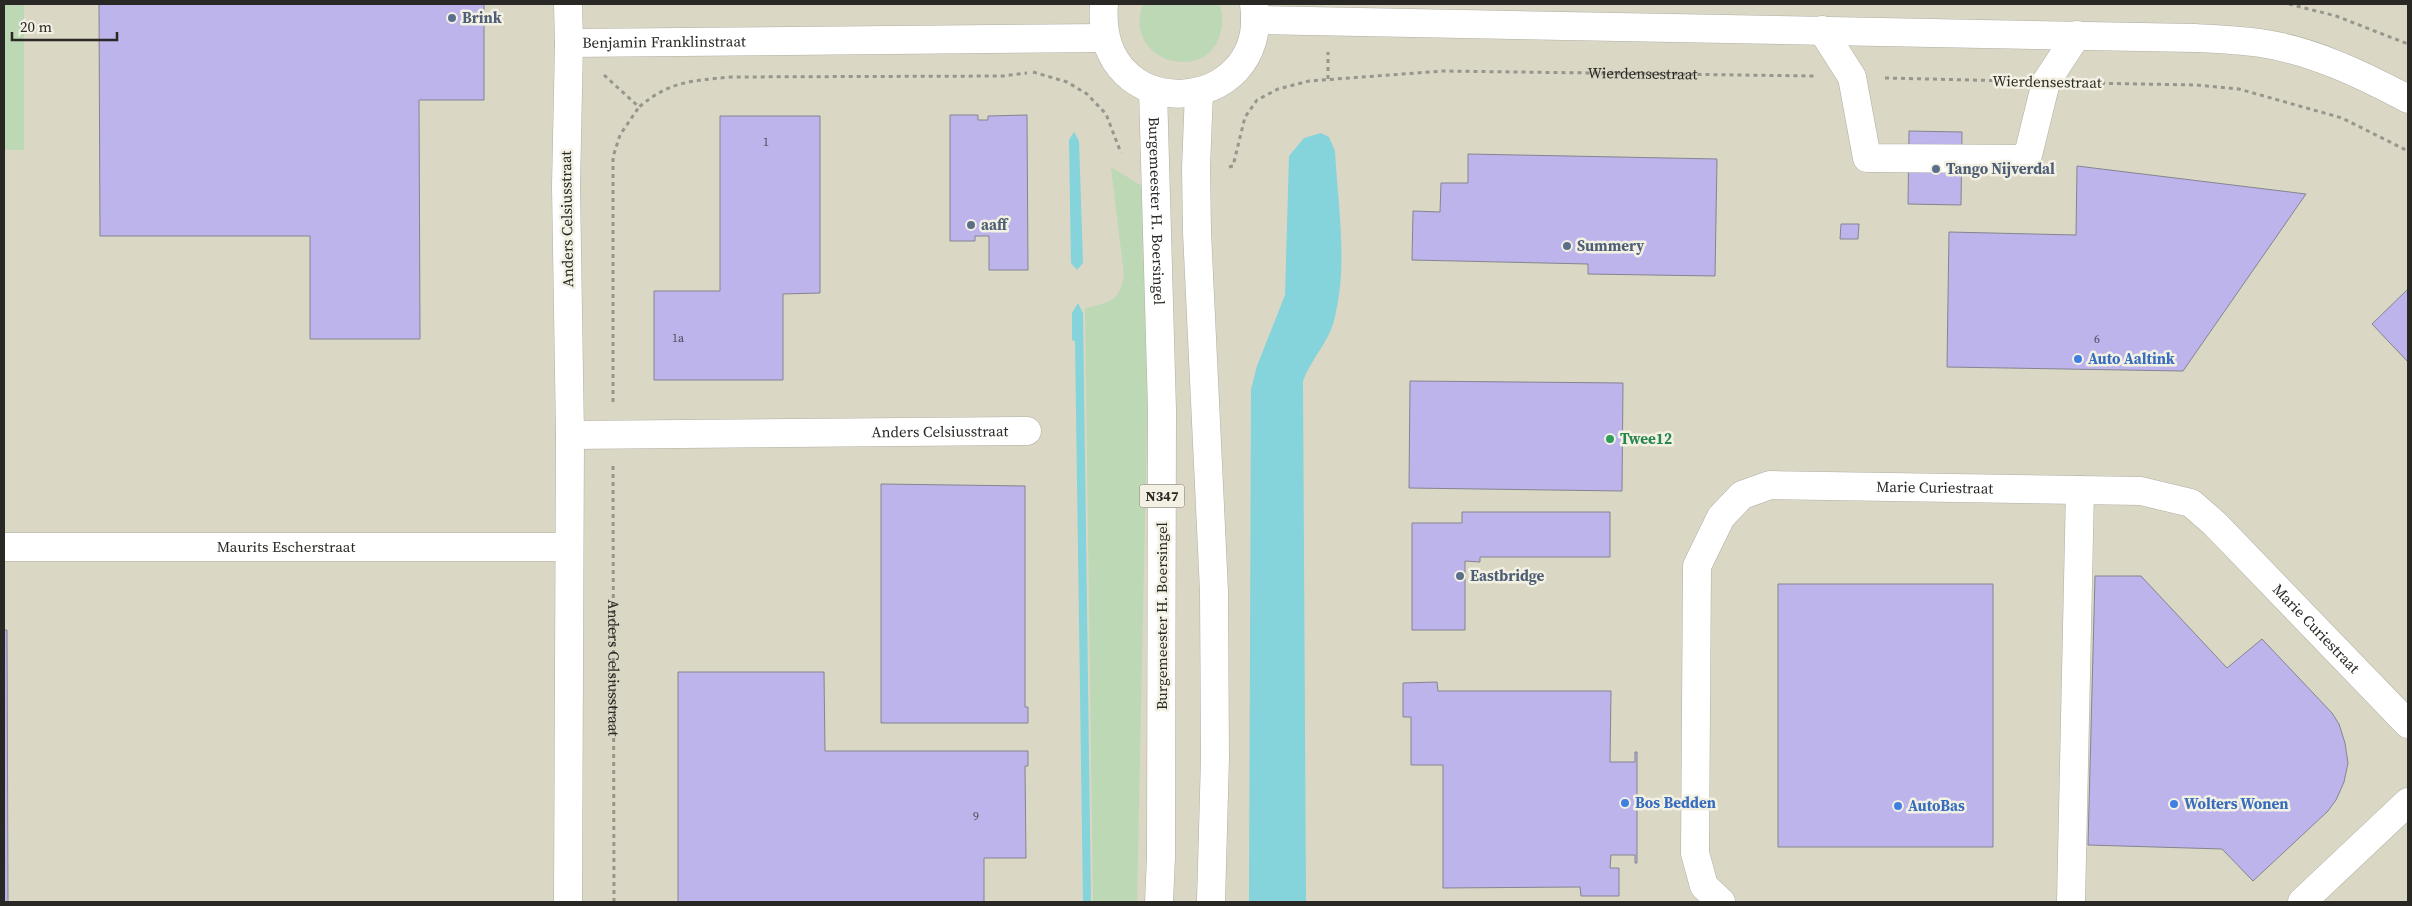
<svg xmlns="http://www.w3.org/2000/svg" width="2412" height="906" font-family="'Source Serif 4',serif">
<style>
.built{fill:#dbd7c5}
.green{fill:#bcd8b4}
.water{fill:#85d3db}
.building{fill:#bcb4eb;stroke:#85848f}
.lines{fill:none;stroke-linecap:round;stroke-linejoin:round}
.minor-casing{stroke:#b1aea3;stroke-width:29}
.major-casing{stroke:#b1aea3;stroke-width:29}
.path{stroke:#97968d;stroke-width:3;stroke-dasharray:4 4;stroke-linecap:butt}
.minor{stroke:#fff;stroke-width:28}
.major{stroke:#fff;stroke-width:28}
.service-dot{fill:#5c6f8a;stroke:#f3f0e4;stroke-width:2}
.shop-dot{fill:#3f7fe0;stroke:#f3f0e4;stroke-width:2}
.leisure-dot{fill:#2e9e5b;stroke:#f3f0e4;stroke-width:2}
.labels{text-anchor:middle;stroke-width:5;stroke-linejoin:round;paint-order:stroke}
.number-label{font-size:12px;fill:#4e4b56}
.shield{fill:#f3f0e4;stroke:#66645e;stroke-width:1}
.shield-label{font-size:14px;font-weight:bold;fill:#292824}
.service-label{font-size:15px;font-weight:bold;fill:#4e5e75;stroke:#f3f0e4;text-anchor:start}
.street-label{font-size:15px;fill:#292824;stroke:#f3f0e4}
.shop-label{font-size:15px;font-weight:bold;fill:#366cbe;stroke:#f3f0e4;text-anchor:start}
.leisure-label{font-size:15px;font-weight:bold;fill:#27864d;stroke:#f3f0e4;text-anchor:start}
</style>
<rect width="100%" height="100%" fill="#e5e3d7"/>
<path class="built" d="M4,4H2408V902H4Z"/>
<path class="green" d="M4,4H24V150H4Z
M1143,4H1219C1223,12 1223,21 1221,30C1211,86 1121,63 1143,4Z
M1111,167L1145,188L1149,325L1137,902H1093L1085,308C1110,302 1119,303 1124,275Z"/>
<path class="water" d="M1074,132L1079,141L1083,263L1077,270L1071,263L1069,140Z
M1321,133L1329,137L1335,151C1338,207 1349,269 1333,324C1328,342 1310,361 1303,381L1306,902H1249L1251,389L1257,366L1285,295L1289,156L1304,138Z
M1078,303L1083,313L1091,902H1083L1075,341L1072,340V313Z"/>
<path class="building" d="M99,4H484V100H419L420,339H310V236H100Z
M950,115H978V120H988V116L1027,115L1028,270H989V236H975V241H950Z
M720,116H820V293L783,294V380H654V291H720Z
M1909,131L1962,132L1961,205L1908,204Z
M1468,154L1717,159L1715,276L1588,274V264L1412,260L1413,211L1440,212L1441,183H1468Z
M2077,166L2306,194L2183,371L1947,367L1949,232L2076,235Z
M1841,224H1859L1858,239H1840Z
M2408,289V362L2372,324Z
M1410,381L1623,383L1622,491L1409,488Z
M881,484L1025,486V707H1028V723H881Z
M1462,512H1610V557H1480V562L1465,561V630H1412V523H1462Z
M2095,576H2141L2227,668L2262,639L2332,713L2339,724L2345,743L2348,763L2344,782L2336,800L2328,811L2253,881L2222,849L2088,845Z
M1778,584H1993V847H1778Z
M4,630H7L8,902H4Z
M678,672H824L825,751H1028V766H1025L1026,858H984V902H678Z
M1437,682L1438,691H1611L1610,762H1635V752H1637V863H1635V855H1611L1610,868H1619V896H1581L1580,887L1443,888V765H1411V717H1403V683Z"/>
<g class="lines">
<g class="minor-casing">
<g id="minor">
<path d="M1255,20L2195,38C2216,39 2239,40 2260,43C2311,50 2363,75 2408,99"/>
<path d="M1822,30L1852,77L1867,158L2027,159L2046,82L2077,35"/>
<path id="s3" d="M569,43L1105,38"/>
<path id="s4" d="M570,435L1027,431"/>
<path id="s5" d="M4,547H569"/>
<path d="M568,902L570,435L566,186L569,43L568,4"/>
<path id="s6" d="M1721,902L1704,886L1695,853L1697,566L1721,517L1742,495L1770,485L2141,491L2191,503L2215,524L2408,724"/>
<path d="M2071,902L2080,490"/>
<path d="M2302,902L2408,802"/>
</g>
</g>
<g class="major-casing">
<g id="major">
<path d="M1104,4C1094,130 1271,117 1254,4"/>
<path id="s7" d="M1153,90L1162,410L1161,857L1159,902"/>
<path d="M1199,92L1196,168L1197,232L1214,591L1215,758L1211,902"/>
</g>
</g>
<g class="path">
<path d="M2289,4L2336,16L2408,44"/>
<path d="M1033,72L1067,82L1087,94L1106,114L1121,153"/>
<path d="M604,75L639,107C670,81 691,81 730,77L1003,76L1027,73"/>
<path d="M1885,78L2014,81"/>
<path d="M1328,79V52"/>
<path d="M2085,83L2196,85L2239,89L2342,118L2408,151"/>
<path id="s1" d="M1229,167L1233,166L1245,117L1257,100L1278,89L1309,81L1443,71L1814,76"/>
<path d="M613,402V157L620,135L639,107"/>
<path id="s2" d="M613,466L614,902"/>
</g>
<use href="#minor" class="minor"/>
<use href="#major" class="major"/>
</g>
<g class="service-dot">
<circle cx="452" cy="18" r="5"/>
<circle cx="1936" cy="169" r="5"/>
<circle cx="971" cy="225" r="5"/>
<circle cx="1567" cy="246" r="5"/>
<circle cx="1460" cy="576" r="5"/>
</g>
<g class="shop-dot">
<circle cx="2078" cy="359" r="5"/>
<circle cx="1625" cy="803" r="5"/>
<circle cx="2174" cy="804" r="5"/>
<circle cx="1898" cy="806" r="5"/>
</g>
<circle class="leisure-dot" cx="1610" cy="439" r="5"/>
<g class="labels">
<g class="number-label">
<text x="766" y="146">1</text>
<text x="678" y="342">1a</text>
<text x="2097" y="343">6</text>
<text x="976" y="820">9</text>
</g>
<rect class="shield" x="1139.5" y="484.5" width="45" height="23" rx="4"/>
<g class="shield-label">
<text x="1162" y="501">N347</text>
</g>
<g class="service-label">
<text x="462" y="23">Brink</text>
<text x="1946" y="174">Tango Nijverdal</text>
<text x="981" y="230">aaff</text>
<text x="1577" y="251">Summery</text>
<text x="1470" y="581">Eastbridge</text>
</g>
<g class="street-label">
<text dy="5" stroke="none"><textPath href="#s3" startOffset="95">Benjamin Franklinstraat</textPath></text>
<text dy="5" stroke="none"><textPath href="#s1" startOffset="465">Wierdensestraat</textPath></text>
<text transform="translate(2047 82) rotate(1)" y="5">Wierdensestraat</text>
<text dy="5" stroke="none"><textPath href="#s7" startOffset="121">Burgemeester H. Boersingel</textPath></text>
<text transform="translate(567 219) rotate(-91)" y="5">Anders Celsiusstraat</text>
<text dy="5" stroke="none"><textPath href="#s4" startOffset="370">Anders Celsiusstraat</textPath></text>
<text dy="5" stroke="none"><textPath href="#s6" startOffset="624">Marie Curiestraat</textPath></text>
<text dy="5" stroke="none"><textPath href="#s5" startOffset="282">Maurits Escherstraat</textPath></text>
<text transform="translate(1162 616) rotate(-90)" y="5">Burgemeester H. Boersingel</text>
<text dy="5" stroke="none"><textPath href="#s6" startOffset="1059">Marie Curiestraat</textPath></text>
<text dy="5" stroke="none"><textPath href="#s2" startOffset="202">Anders Celsiusstraat</textPath></text>
</g>
<g class="shop-label">
<text x="2088" y="364">Auto Aaltink</text>
<text x="1635" y="808">Bos Bedden</text>
<text x="2184" y="809">Wolters Wonen</text>
<text x="1908" y="811">AutoBas</text>
</g>
<g class="leisure-label">
<text x="1620" y="444">Twee12</text>
</g>
</g>
<rect width="2412" height="906" fill="none" stroke="#292824" stroke-width="10"/>
<path d="M12 32v8h105v-8" fill="none" stroke="#292824" stroke-width="2.5"/>
<text x="20" y="32" font-size="15" fill="#292824" stroke="#f3f0e4" stroke-width="4" paint-order="stroke">20 m</text>
</svg>
